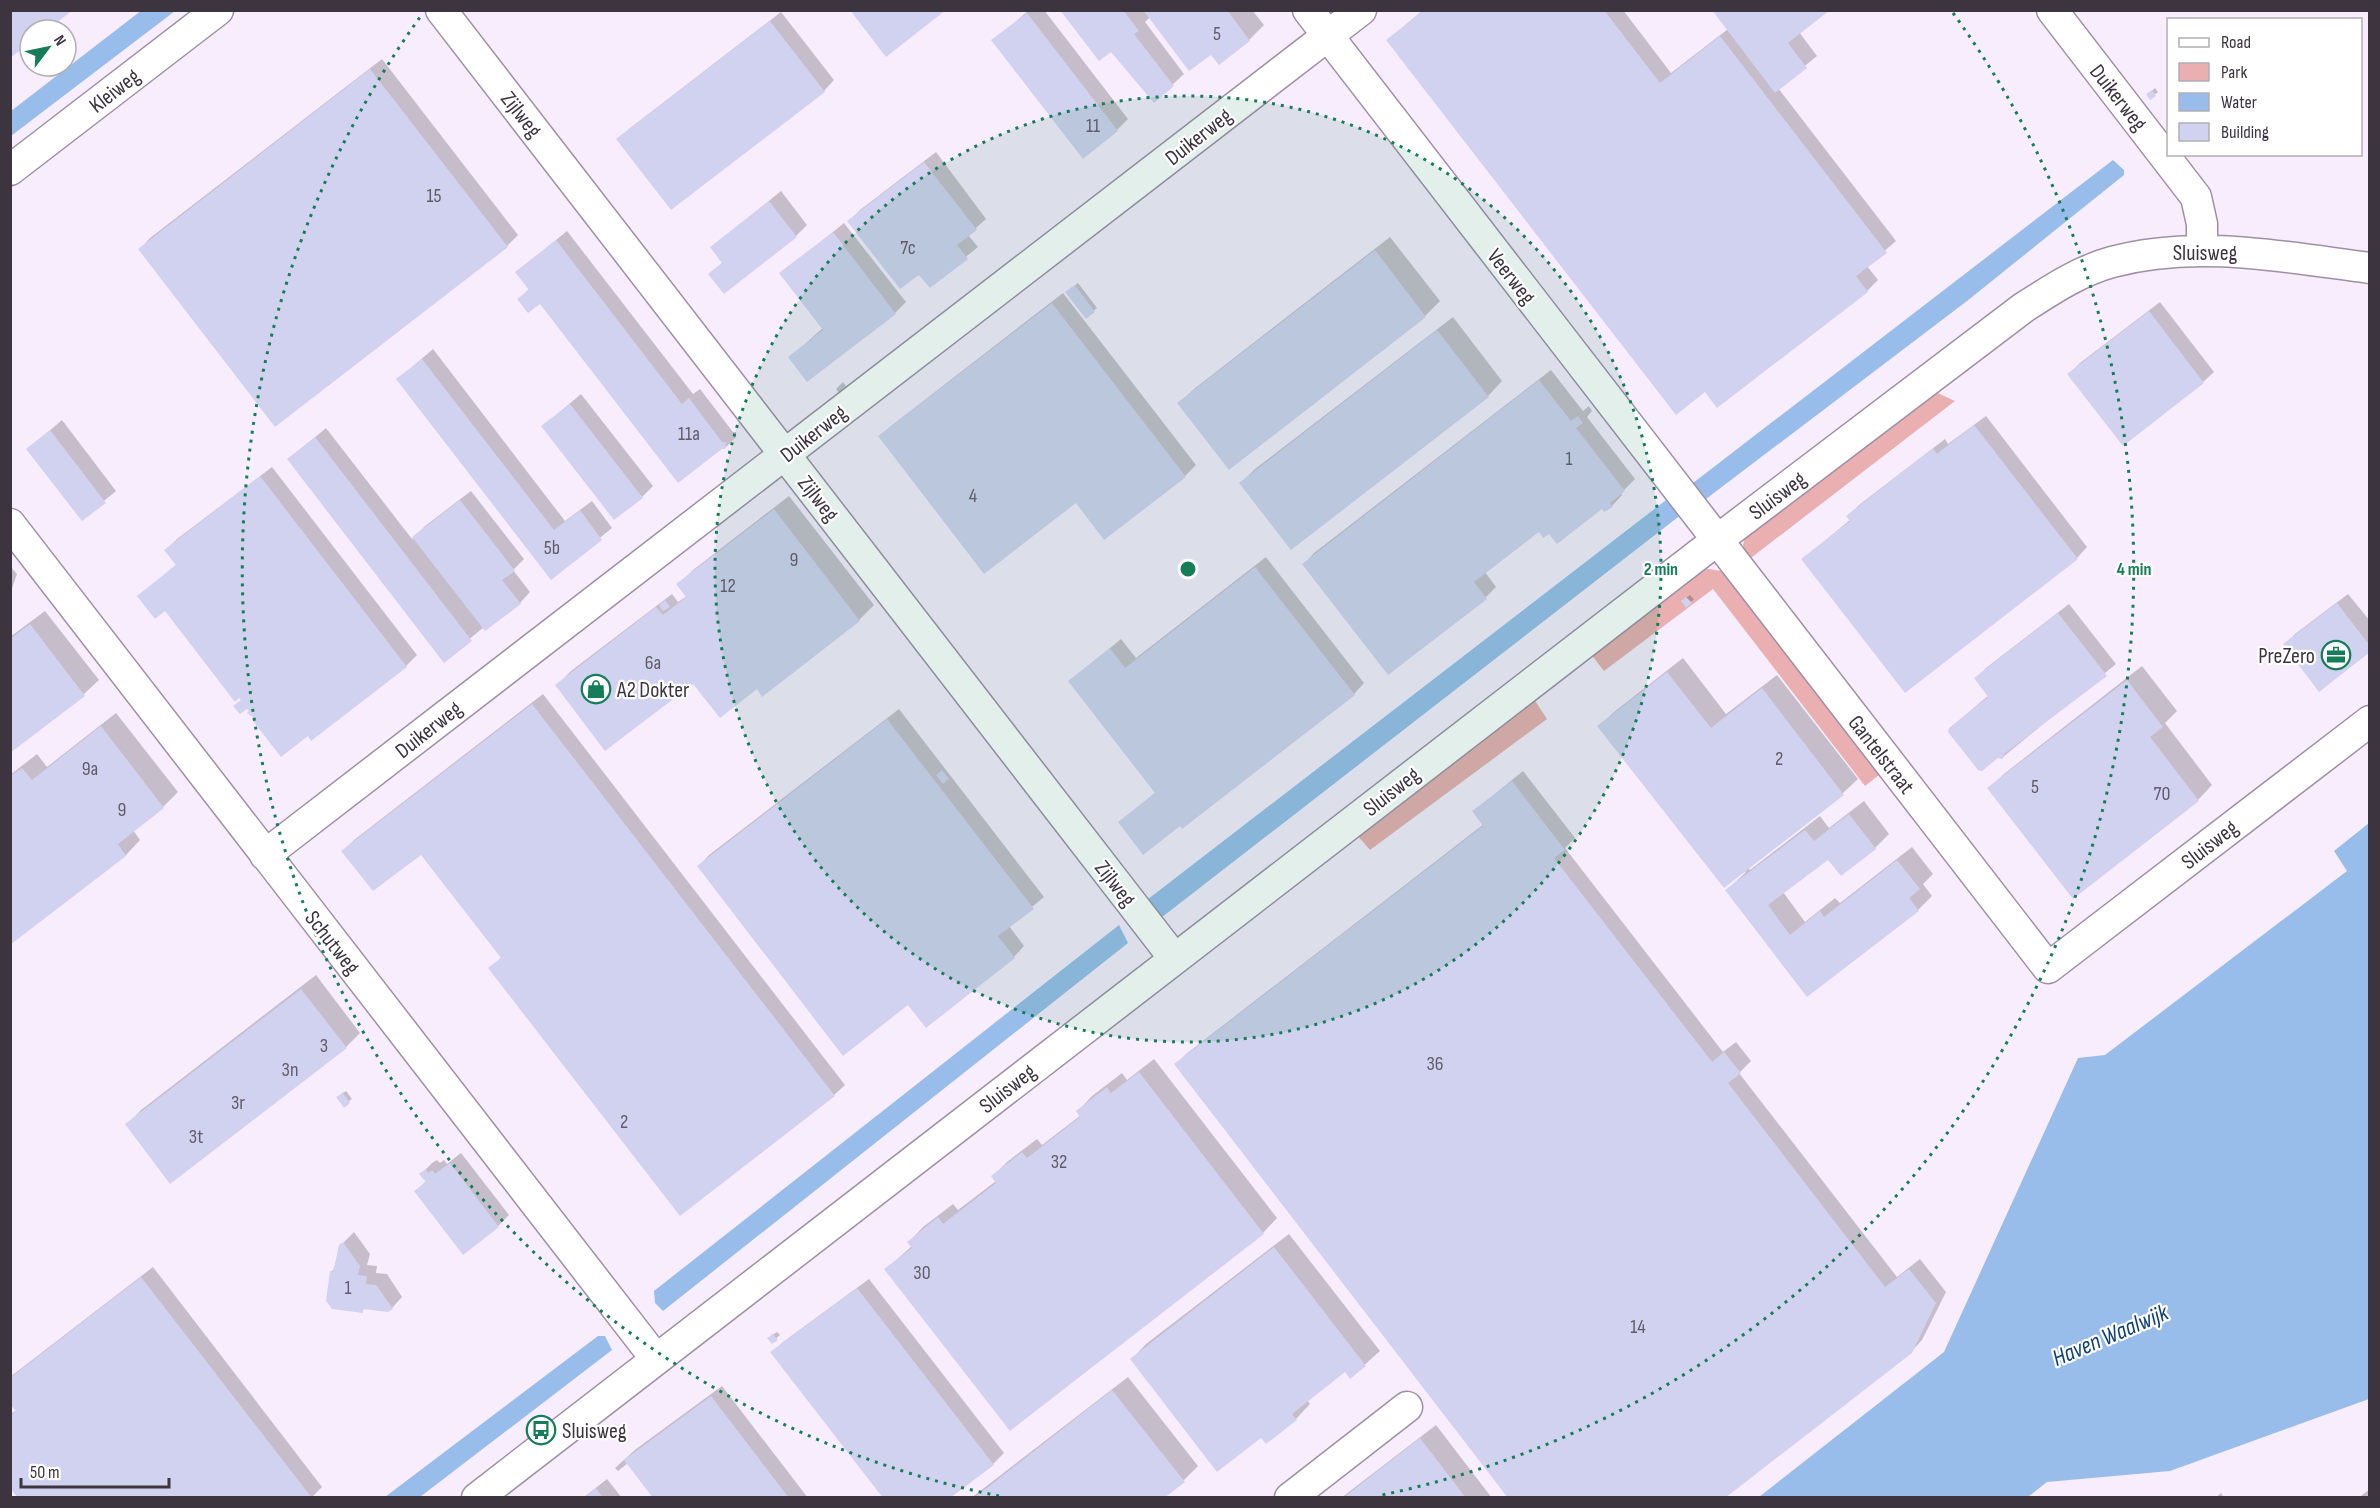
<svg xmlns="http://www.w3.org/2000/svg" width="2380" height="1508" font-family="'Sofia Sans Condensed',sans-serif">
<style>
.green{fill:#e9afb1}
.water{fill:#99bdea}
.shadow{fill:#0003}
.building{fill:#d1d2ef}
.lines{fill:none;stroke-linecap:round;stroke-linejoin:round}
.minor-casing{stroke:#9f8fa6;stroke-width:33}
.minor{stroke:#fff;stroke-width:30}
.ring{fill:none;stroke:#157d57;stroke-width:3;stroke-dasharray:3 6}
.labels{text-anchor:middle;stroke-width:4.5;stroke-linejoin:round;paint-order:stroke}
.number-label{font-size:20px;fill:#615c6b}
.street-label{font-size:22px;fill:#3c353f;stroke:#fff}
.poi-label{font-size:22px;fill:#3c353f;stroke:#fff;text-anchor:start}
.water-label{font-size:24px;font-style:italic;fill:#0f4075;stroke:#fff}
.centre{fill:#157d57;stroke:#fff;stroke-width:3}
.ring-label{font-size:18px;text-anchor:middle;font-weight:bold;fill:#157d57;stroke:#fff;stroke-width:4.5;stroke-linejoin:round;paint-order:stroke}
</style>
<rect width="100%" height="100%" fill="#f8edfd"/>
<path class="green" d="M1931,390L1955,401L1747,561L1743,545L1745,537Z
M1709,569L1721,571L1730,575L1883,772L1865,786L1713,589L1604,671L1590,653L1701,570Z
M1534,699L1547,719L1370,850L1356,834Z"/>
<path class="water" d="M142,10L175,11L11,136V111Z
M2113,160L2124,170V175L1967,301L1706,499L1693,483Z
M1670,497L1682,514L1157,921L1143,903Z
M2369,823V1399L2170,1471L2047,1482L2028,1497H1759L1944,1352L2078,1058L2105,1055L2347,871L2334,851Z
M1119,925L1128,943L663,1311L655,1303L654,1291Z
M598,1336H605L612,1350L420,1497H385Z"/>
<path class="shadow" d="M1029,10H1044L1128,119L1117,130L993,41Z
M1062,10H1252L1264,25L1249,40L1219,63L1211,53L1150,17L1145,22L1184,74L1155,101L1111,50Z
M1423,10H1623L1671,73L1728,29L1799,32L1817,56L1778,88L1896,241L1867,266L1878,280L1867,291L1388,40Z
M781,12L834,80L824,91L618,139L629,129Z
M382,59L518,235L507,246L140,249L150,238Z
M2155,88L2158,92L2150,98L2148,94Z
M936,152L986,219L968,235L978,247L930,286L919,272L849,221L860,210Z
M781,191L807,225L796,236L710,274L723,262L712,247Z
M844,223L906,302L895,313L790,357L823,328L781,274Z
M567,231L693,394L700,389L733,432H736V437L725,448L540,302L519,299L530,288L517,272Z
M1390,237L1440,301L1425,316L1229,468L1179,403L1194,389Z
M1078,283L1097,308L1086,317L1070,289Z
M1063,293L1196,465L1185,476L1105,538L1076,501L880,437L891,426Z
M2160,302L2214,372L2203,382L2069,374L2080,363Z
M1453,317L1502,381L1488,396L1241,483L1255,469Z
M433,349L565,521L592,501L612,528L551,578L398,379Z
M1551,370L1583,411L1589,406L1592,411L1587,417L1635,479L1621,493L1622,495L1612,506L1602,507L1549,532L1539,530L1485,572L1496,587L1486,597L1304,564L1314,553Z
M843,382L846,386L839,393L836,389Z
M581,394L653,486L642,497L543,426Z
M1986,416L2087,547L2077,558L1803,559L1851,519L1848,516L1859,505L1945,439L1948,444Z
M62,420L116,491L82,519L28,449Z
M326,428L412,539L425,526L471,491L524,559L513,570L530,592L520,603L484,627L444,660L289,459Z
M272,467L417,655L406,666L312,739L308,734L257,719L165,609L139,596L177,564L166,550L177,539Z
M789,496L874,605L859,620L763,694L757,687L693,682L557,685L571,671L672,594L678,602L687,596L678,585L693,570Z
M1266,557L1364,683L1354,694L1181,824L1120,822L1156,792L1070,681L1121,639L1136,658Z
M10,566L17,574L10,594Z
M2348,594L2370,621V650L2285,644L2295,634Z
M1690,595L1694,599L1691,602L1686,598Z
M2069,604L2116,664L2003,757L1950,728L1989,695L1976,679L1986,668Z
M45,611L99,680L84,694L10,751V637Z
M1683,658L1726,714L1777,675L1858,779L1843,793L1748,867L1750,870L1820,816L1829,828L1864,801L1889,834L1875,848L1828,858L1783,892L1805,922L1835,898L1840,903L1912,847L1933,874L1923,884L1932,896L1918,910L1807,995L1727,890L1746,872L1599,726L1614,712Z
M2142,666L2177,711L2165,723L2212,785L2198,800L1989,788L2004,774Z
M543,694L845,1085L834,1095L681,1214L490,968L502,957L421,852L343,851L354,840Z
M899,709L1044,897L1009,926L1024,946L1014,957L909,1003L699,866L709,855Z
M116,713L178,792L163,807L133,830L140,840L126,855L10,943V775L37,754L47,767Z
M1523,771L1575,838L1565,848L1723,1052L1736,1042L1751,1061L1739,1073L1897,1277L1920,1259L1946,1292L1922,1340L1911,1352L1176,1064L1186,1054L1484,824L1474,811Z
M316,975L360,1033L346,1047L127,1125L141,1110Z
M1154,1059L1277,1218L1263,1233L886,1269L912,1246L909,1242L923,1227L953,1204L958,1210L996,1181L993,1176L1007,1162L1037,1139L1042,1145L1081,1115L1078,1111L1092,1096L1122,1073L1127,1080Z
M346,1091L352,1099L344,1105L341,1094Z
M461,1153L509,1215L498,1226L416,1191L426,1181L421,1174L432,1163L437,1160L440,1163L444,1160L447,1164Z
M354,1232L370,1254L367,1265L377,1266L376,1273L387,1274L402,1297L392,1308L366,1307L362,1311L331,1272L335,1268L340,1246Z
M1289,1234L1380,1351L1351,1377L1346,1370L1307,1400L1310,1404L1296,1419L1261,1436L1132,1359L1146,1344Z
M153,1267L322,1487L311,1498L10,1486V1414L17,1410L10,1402V1377Z
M869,1279L1004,1453L993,1464L772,1353L783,1342Z
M777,1332L780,1335L772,1342V1335Z
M1128,1377L1198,1466L1184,1480L1148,1498H971Z
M722,1386L808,1498H654L628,1463L618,1471L615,1468L636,1449Z
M1436,1425L1492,1498H1341Z
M607,1479L622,1498H583Z
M2370,1489V1498H2358Z
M2221,1493L2224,1498H2215Z"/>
<path class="building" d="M10,10H73L47,30H30V43L10,58Z
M850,10H946L886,57Z
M1060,10H1123L1139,31L1134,34L1174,86L1154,103L1111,52L1099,61Z
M1143,10H1227L1250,41L1219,65L1211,55L1189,71Z
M1424,10H1604L1660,83L1720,36L1887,253L1856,276L1868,292L1717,408L1705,392L1676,415L1386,40Z
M1712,10H1830L1788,43L1807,68L1775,93Z
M1027,13L1118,131L1083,159L991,40Z
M770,21L825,92L671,210L616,139Z
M370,69L508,247L275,427L138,249Z
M2152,90L2156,96L2150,100L2146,94Z
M924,162L977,230L957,245L968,259L930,288L919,275L900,289L847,221Z
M769,201L797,237L724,294L708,274L722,263L710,247Z
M833,232L896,314L807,382L788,357L823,330L779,273Z
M556,240L682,404L689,398L722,442H726L725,449H722L678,483L540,304L528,313L517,299L529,290L515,272Z
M1375,250L1426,317L1229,470L1177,403Z
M1075,285L1095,312L1086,319L1065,292Z
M1052,303L1186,477L1104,540L1076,503L984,574L878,436Z
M2149,311L2204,383L2123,446L2067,374Z
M1437,330L1489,397L1291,550L1239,483Z
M422,359L554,530L580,510L602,540L551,580L396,379Z
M1539,380L1571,421L1578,416L1583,423L1576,428L1625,491L1610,503L1613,507L1604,512L1602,509L1557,544L1549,534L1543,538L1539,532L1474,582L1487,599L1388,675L1302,564Z
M570,404L643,498L614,520L541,426Z
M1974,425L2078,559L1905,693L1801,559L1850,521L1846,516L1933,448L1937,454Z
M50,430L106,503L82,521L26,449Z
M315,437L472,641L444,663L287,459Z
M260,476L407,667L311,741L308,736L281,757L253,721L255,719L247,713L249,711L247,709L240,714L233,706L241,700L239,698L235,702L165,611L155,619L137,596L176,565L164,550Z
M460,500L515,571L502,580L521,604L485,631L412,537Z
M774,509L860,621L762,697L757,689L720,718L693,684L605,751L555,685L656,607L663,615L686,597L676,584Z
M1255,567L1355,695L1182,829L1180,826L1143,855L1118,822L1155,793L1068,681L1110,648L1125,668Z
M1686,597L1692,603L1686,608L1681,601Z
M665,600L670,607L663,611L659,605Z
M2337,603L2370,646V652L2319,692L2283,644Z
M2058,613L2107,676L2004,754L2003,759L1998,758L1982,771L1978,770L1948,732L1949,728L1988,697L1974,678Z
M30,624L85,696L10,753V639Z
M1667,672L1711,728L1762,688L1844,795L1724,888L1597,726Z
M2127,680L2163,727L2150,737L2199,801L2073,899L1987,788Z
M532,704L835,1096L680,1216L488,968L501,958L421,855L373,891L341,851Z
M887,719L1034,909L998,936L1015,958L926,1028L908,1005L843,1056L697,866Z
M101,726L164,808L118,844L126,856L10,945V776L22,768L32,780Z
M942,770L949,779L943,784L936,775Z
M1512,781L1565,850L1554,858L1712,1062L1724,1052L1741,1073L1728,1083L1885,1287L1909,1269L1936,1303L1912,1353L1725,1498H1508L1174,1064L1483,826L1472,811Z
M1849,814L1876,849L1841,876L1828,860L1768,905L1790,935L1820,911L1824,917L1897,860L1920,889L1909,898L1919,911L1807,997L1725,890L1805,830L1814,841Z
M301,989L347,1048L170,1184L125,1124Z
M1139,1072L1264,1234L1010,1431L884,1269L912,1248L907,1242L938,1217L943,1224L996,1183L991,1176L1022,1152L1027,1158L1080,1117L1076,1111L1107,1087L1111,1093Z
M343,1093L350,1103L344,1108L336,1097Z
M450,1163L499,1227L463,1255L414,1191L426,1182L419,1174L426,1169L428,1173L432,1170L435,1174Z
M343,1242L360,1266L358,1275L367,1276L366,1284L376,1285L393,1309L388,1312L363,1309V1313L332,1309L326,1301L330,1271L333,1272L339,1245Z
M1274,1247L1366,1366L1350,1379L1345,1372L1292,1414L1297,1420L1266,1444L1261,1438L1217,1472L1130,1359Z
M141,1277L312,1498H18L10,1488V1415L16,1411L10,1404V1378Z
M857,1288L994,1465L950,1498H883L770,1352Z
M773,1334L778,1340L772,1344L767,1338Z
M1112,1390L1185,1482L1164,1498H974Z
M711,1396L789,1498H653L624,1460Z
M1420,1438L1466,1498H1343Z
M596,1488L603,1498H584Z"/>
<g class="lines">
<g class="minor-casing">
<path id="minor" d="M441,10L1174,958
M1308,10L2048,968L2370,721
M2052,10L2196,197L2202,224V251
M10,170L218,10
M10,524L656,1359
M265,855L1361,10
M477,1498L1716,541L2023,308C2051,290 2079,271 2112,262C2196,239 2284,257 2370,268
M1290,1498L1407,1407"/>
</g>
<use href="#minor" class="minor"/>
</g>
<circle cx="1188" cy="569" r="473" fill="#157d57" fill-opacity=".12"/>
<g class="ring">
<circle cx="1188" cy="569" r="473"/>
<path d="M999 1496A946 946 0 0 1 423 13M1953 13A946 946 0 0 1 1377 1496"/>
</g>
<defs>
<g id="office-ring" transform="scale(1.5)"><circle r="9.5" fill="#fff" stroke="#157d57" stroke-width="1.5"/><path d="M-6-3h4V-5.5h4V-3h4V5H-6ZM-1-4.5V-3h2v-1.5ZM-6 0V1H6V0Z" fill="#157d57"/></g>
<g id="shop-ring" transform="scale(1.5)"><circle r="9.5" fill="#fff" stroke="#157d57" stroke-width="1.5"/><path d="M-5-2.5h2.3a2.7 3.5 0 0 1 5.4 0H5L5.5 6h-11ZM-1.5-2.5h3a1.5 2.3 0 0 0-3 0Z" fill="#157d57"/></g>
<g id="bus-ring" transform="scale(1.5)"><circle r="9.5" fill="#fff" stroke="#157d57" stroke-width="1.5"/><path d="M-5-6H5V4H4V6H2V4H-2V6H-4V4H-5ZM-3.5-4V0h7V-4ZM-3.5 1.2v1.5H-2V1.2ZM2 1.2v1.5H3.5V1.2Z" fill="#157d57"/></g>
</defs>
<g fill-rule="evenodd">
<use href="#office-ring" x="2336" y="655"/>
<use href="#shop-ring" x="596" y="689"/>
<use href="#bus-ring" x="541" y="1430"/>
</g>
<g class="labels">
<g class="number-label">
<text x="1217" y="40">5</text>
<text x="1093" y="132">11</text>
<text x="434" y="202">15</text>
<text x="908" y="254">7c</text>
<text x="689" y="440">11a</text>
<text x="1569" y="465">1</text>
<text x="973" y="502">4</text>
<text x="552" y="554">5b</text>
<text x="794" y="566">9</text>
<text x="728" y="592">12</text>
<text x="653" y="669">6a</text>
<text x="1779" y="765">2</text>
<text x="90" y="775">9a</text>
<text x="2035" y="793">5</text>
<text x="2162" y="800">70</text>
<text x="122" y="816">9</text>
<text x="324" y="1052">3</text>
<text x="1435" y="1070">36</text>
<text x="290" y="1076">3n</text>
<text x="238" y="1109">3r</text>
<text x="624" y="1128">2</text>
<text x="196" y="1143">3t</text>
<text x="1059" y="1168">32</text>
<text x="922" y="1279">30</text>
<text x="348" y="1294">1</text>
<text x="1638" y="1333">14</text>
</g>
<g class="street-label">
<text transform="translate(114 90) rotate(-38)" y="8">Kleiweg</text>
<text transform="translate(2119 97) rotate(52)" y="8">Duikerweg</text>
<text transform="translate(522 114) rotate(52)" y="8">Zijlweg</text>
<text transform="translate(1198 136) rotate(-38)" y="8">Duikerweg</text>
<text x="2205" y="260">Sluisweg</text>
<text transform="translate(1512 276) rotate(52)" y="8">Veerweg</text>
<text transform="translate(813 433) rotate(-38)" y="8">Duikerweg</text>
<text transform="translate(1777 495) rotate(-37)" y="8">Sluisweg</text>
<text transform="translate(819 498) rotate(52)" y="8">Zijlweg</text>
<text transform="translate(428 729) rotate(-38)" y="8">Duikerweg</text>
<text transform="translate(1882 754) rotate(52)" y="8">Gantelstraat</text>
<text transform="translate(1391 791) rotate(-38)" y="8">Sluisweg</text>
<text transform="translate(2209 844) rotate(-38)" y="8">Sluisweg</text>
<text transform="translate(1116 883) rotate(52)" y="8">Zijlweg</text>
<text transform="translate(333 942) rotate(52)" y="8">Schutweg</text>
<text transform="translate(1007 1088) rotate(-38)" y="8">Sluisweg</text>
</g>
<g class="poi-label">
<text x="2315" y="663" text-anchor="end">PreZero</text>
<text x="617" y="697">A2 Dokter</text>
<text x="562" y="1438">Sluisweg</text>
</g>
<g class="water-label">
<text transform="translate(2110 1335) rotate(-23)" y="8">Haven Waalwijk</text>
</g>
</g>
<circle cx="1188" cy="569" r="9" class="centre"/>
<g class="ring-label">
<text x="1661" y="575">2 min</text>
<text x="2134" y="575">4 min</text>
</g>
<rect width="2380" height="1508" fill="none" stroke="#3c353f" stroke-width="24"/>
<rect x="2167" y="18" width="195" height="138" fill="#ffffff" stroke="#b1aeb2" stroke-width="1.5"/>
<rect x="2179" y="38" width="30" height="9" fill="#ffffff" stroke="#b1aeb2" stroke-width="1.5"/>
<text x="2221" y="48" font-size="18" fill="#3c353f">Road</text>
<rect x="2179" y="63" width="30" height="18" fill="#e9afb1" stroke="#b1aeb2" stroke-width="1.5"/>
<text x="2221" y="78" font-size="18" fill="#3c353f">Park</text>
<rect x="2179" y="93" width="30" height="18" fill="#99bdea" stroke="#b1aeb2" stroke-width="1.5"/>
<text x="2221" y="108" font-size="18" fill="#3c353f">Water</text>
<rect x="2179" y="123" width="30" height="18" fill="#d1d2ef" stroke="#b1aeb2" stroke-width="1.5"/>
<text x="2221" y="138" font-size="18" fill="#3c353f">Building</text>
<g transform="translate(48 48) rotate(58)"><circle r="28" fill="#ffffff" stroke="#b1aeb2" stroke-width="1.5"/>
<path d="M0-4.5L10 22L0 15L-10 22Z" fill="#157d57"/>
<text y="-9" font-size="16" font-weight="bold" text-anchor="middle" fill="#3c353f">N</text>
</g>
<path d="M21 1478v9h148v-9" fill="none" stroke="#3c353f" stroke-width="3"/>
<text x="30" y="1478" font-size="18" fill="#3c353f" stroke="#ffffff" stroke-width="4.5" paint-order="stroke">50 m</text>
</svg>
